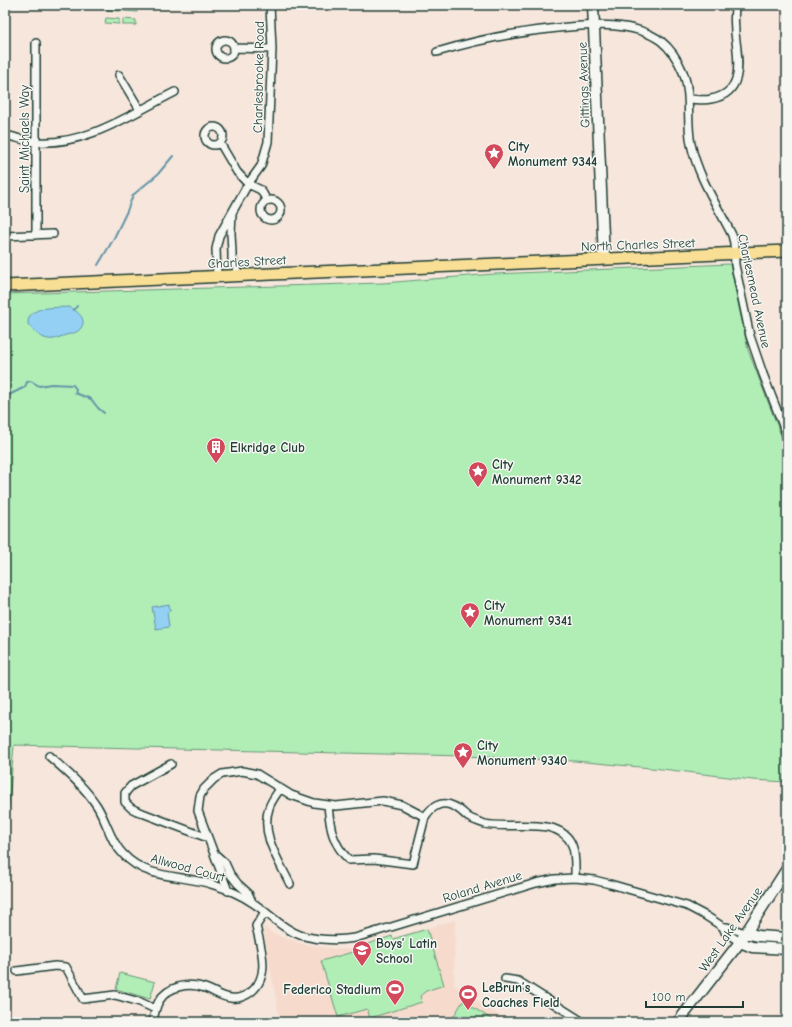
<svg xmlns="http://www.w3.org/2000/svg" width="792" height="1027" font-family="'Comic Neue',sans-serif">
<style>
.built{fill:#f6dbcd}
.green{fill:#b0eeb6;stroke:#689675}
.water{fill:#93d0f3;stroke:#6595a7}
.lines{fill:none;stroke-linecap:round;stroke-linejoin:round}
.stream{stroke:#6595a7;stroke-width:2}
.street-casing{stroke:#1f3d34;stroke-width:10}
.secondary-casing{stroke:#1f3d34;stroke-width:13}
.primary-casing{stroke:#1f3d34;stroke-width:14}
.street{stroke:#f6f6f2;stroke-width:7}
.secondary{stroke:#f6f6f2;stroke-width:10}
.primary{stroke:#f9df96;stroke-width:11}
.labels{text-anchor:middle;stroke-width:3;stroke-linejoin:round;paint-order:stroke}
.street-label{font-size:13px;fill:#1f3d34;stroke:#f6f6f2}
.poi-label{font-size:13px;font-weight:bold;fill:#1f3d34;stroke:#f6f6f2;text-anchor:start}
</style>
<rect width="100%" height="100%" fill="#f6e6dc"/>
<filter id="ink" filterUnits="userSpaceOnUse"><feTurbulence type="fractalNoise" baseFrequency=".025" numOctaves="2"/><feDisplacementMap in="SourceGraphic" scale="8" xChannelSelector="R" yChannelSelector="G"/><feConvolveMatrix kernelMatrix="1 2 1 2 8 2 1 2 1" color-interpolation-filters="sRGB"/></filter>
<g filter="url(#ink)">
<path class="built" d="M455,920L454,985L509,1022H280L263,926L272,933L302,944L337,949H354Z"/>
<path class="green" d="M107,5H120V11L107,10Z
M124,5L137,6V12L124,11Z
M106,18L119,19V24L105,23Z
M123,19L136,20V25H123Z
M730,264L748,350L787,451V782L753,780L662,769L575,761L465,756L14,745L5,850V294L383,283L494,274Z
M427,929L444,985L426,991L420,996L422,1002L370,1018L367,1009L338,1017L321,961L356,951L355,948L392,936L393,939Z
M120,973L155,982L150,999L116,989Z
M463,1001L496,1022H450Z"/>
<path class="water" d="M69,307C78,311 90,321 78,331C75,333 70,334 66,335C62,336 58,338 54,339C43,341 34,332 28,324C27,305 55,308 69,307Z
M169,604L170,611L167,612L169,627L156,629L152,607Z"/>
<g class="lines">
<path class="stream" d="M98,265L113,240L127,211L133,195L158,174L173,156
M74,310L77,306
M5,398L11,394L25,387L27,382L31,381L39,386L51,384L73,385L76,389L75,393L91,399L98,408L104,413
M5,807H6"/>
<g class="street-casing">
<path id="street" d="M216 49a9 9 0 1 1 18 0a9 9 0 1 1-18 0Z
M36,43V235
M234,48L272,49
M437,52C477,40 516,32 558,28C591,25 632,20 661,41C671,49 678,60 683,72C692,95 686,120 691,144C698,177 717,205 732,235L734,243L735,265L750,336L763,374L787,436
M119,75L140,110
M689,99C696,99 704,101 711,99C746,93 738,59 735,33C735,24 733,14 736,5
M205 136a9 9 0 1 1 18 0a9 9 0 1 1-18 0Z
M5,135C15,137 25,141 35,142C86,146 131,114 175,92
M220,143L237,172L248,184L261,190L267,201
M261 210a10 10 0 1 1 20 0a10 10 0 1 1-20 0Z
M232,214L231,233L232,252V259L236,266L237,275
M5,236L53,234
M217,276L216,249L219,236L248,184L261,166L268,142L272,49L270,5
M49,756C66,771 85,787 97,806C107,822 110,841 123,854C148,881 183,874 214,885C227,889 241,895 253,903C269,913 282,929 300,935C318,940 337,941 355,938L536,883L555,879L575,878L594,880L610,884L687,906L706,916L723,927H727L745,933
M171,764L131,786L125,793V802L131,808L137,811L208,838
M280,789C276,795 271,801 269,808C260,834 279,861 290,884
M328,805C330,828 332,843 349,860L374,859L413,864L425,817C431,807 442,800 453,806C459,808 463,813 468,817C473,820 479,822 485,824C510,830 560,815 572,845C576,855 575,868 575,878
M215,854L225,863L230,874L238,884L248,893L252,902
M228,891L198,811L200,796L204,789L214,779L222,774L242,771L257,774L291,795L314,803L336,806L383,801L402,805L425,817
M723,927L725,932L740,942
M17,971L55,966L66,967L83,999L115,995L140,1002L155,1009
M505,979L518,981L583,1022
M153,1022C154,1015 155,1008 159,1001C168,986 189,982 205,988C214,991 221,997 231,998C237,999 243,997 248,994C272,979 261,948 256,926L265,912"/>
</g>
<g class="secondary-casing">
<path id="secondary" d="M593,5L604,259
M745,933L759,936L787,938
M740,942L752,947L787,949
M678,1022L740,942L787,869"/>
</g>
<g class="primary-casing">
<path id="primary" d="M5,286L787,251"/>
</g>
<use href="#street" class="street"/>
<use href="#secondary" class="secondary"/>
<use href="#primary" class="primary"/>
</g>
</g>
<defs>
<g id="sight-pin" transform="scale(1)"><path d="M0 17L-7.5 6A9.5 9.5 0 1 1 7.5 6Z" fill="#d1495b" stroke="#f6f6f2"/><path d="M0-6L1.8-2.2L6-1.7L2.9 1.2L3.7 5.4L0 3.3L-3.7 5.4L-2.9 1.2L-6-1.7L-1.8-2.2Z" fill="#fff"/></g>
<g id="building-pin" transform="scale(1)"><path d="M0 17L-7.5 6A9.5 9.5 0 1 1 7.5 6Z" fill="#d1495b" stroke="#f6f6f2"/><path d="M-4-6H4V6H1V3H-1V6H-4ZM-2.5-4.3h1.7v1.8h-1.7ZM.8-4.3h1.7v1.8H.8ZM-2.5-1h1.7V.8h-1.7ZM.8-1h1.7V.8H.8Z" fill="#fff"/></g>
<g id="school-pin" transform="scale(1)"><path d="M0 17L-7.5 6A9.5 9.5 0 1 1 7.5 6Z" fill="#d1495b" stroke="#f6f6f2"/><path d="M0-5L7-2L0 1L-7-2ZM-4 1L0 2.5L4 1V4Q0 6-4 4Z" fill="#fff"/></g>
<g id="stadium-pin" transform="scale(1)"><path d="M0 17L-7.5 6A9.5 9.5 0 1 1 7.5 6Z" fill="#d1495b" stroke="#f6f6f2"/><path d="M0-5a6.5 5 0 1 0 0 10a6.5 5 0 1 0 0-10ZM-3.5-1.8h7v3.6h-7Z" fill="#fff"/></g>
</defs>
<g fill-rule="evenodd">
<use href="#sight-pin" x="494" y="153"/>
<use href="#building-pin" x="216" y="447"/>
<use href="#sight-pin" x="478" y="471"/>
<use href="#sight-pin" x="470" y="612"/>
<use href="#sight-pin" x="463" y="752"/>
<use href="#school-pin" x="362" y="950"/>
<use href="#stadium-pin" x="395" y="989"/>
<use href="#stadium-pin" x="468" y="994"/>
</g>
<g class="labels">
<g class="street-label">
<text transform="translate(258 77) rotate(-89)" y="5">Charlesbrooke Road</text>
<text transform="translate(583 85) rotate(-92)" y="5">Gittings Avenue</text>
<text transform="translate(24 139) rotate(-90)" y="5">Saint Michaels Way</text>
<text transform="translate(638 244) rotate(-2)" y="5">North Charles Street</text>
<text transform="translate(247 261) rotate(-3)" y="5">Charles Street</text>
<text transform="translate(755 291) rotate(78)" y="5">Charlesmead Avenue</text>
<text transform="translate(188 867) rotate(15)" y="5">Allwood Court</text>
<text transform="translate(482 886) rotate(-17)" y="5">Roland Avenue</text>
<text transform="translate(730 929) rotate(-55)" y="5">West Lake Avenue</text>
</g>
<g class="poi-label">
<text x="508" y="151">City<tspan x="508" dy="15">Monument 9344</tspan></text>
<text x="230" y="452">Elkridge Club</text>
<text x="492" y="469">City<tspan x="492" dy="15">Monument 9342</tspan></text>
<text x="484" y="610">City<tspan x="484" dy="15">Monument 9341</tspan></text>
<text x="477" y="750">City<tspan x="477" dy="15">Monument 9340</tspan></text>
<text x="376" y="948">Boys’ Latin<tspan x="376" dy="15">School</tspan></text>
<text x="482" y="992">LeBrun’s<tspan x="482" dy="15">Coaches Field</tspan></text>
<text x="381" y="994" text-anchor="end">Federico Stadium</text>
</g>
</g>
<rect width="792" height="1027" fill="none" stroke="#f6f6f2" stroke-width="20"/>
<rect x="10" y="10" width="772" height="1007" fill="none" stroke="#1f3d34" stroke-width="1.5" filter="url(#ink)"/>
<path d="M646 1001v6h97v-6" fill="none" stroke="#1f3d34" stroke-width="2"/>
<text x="652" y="1001" font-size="12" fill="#1f3d34" stroke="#f6f6f2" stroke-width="3" paint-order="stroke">100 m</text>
</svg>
